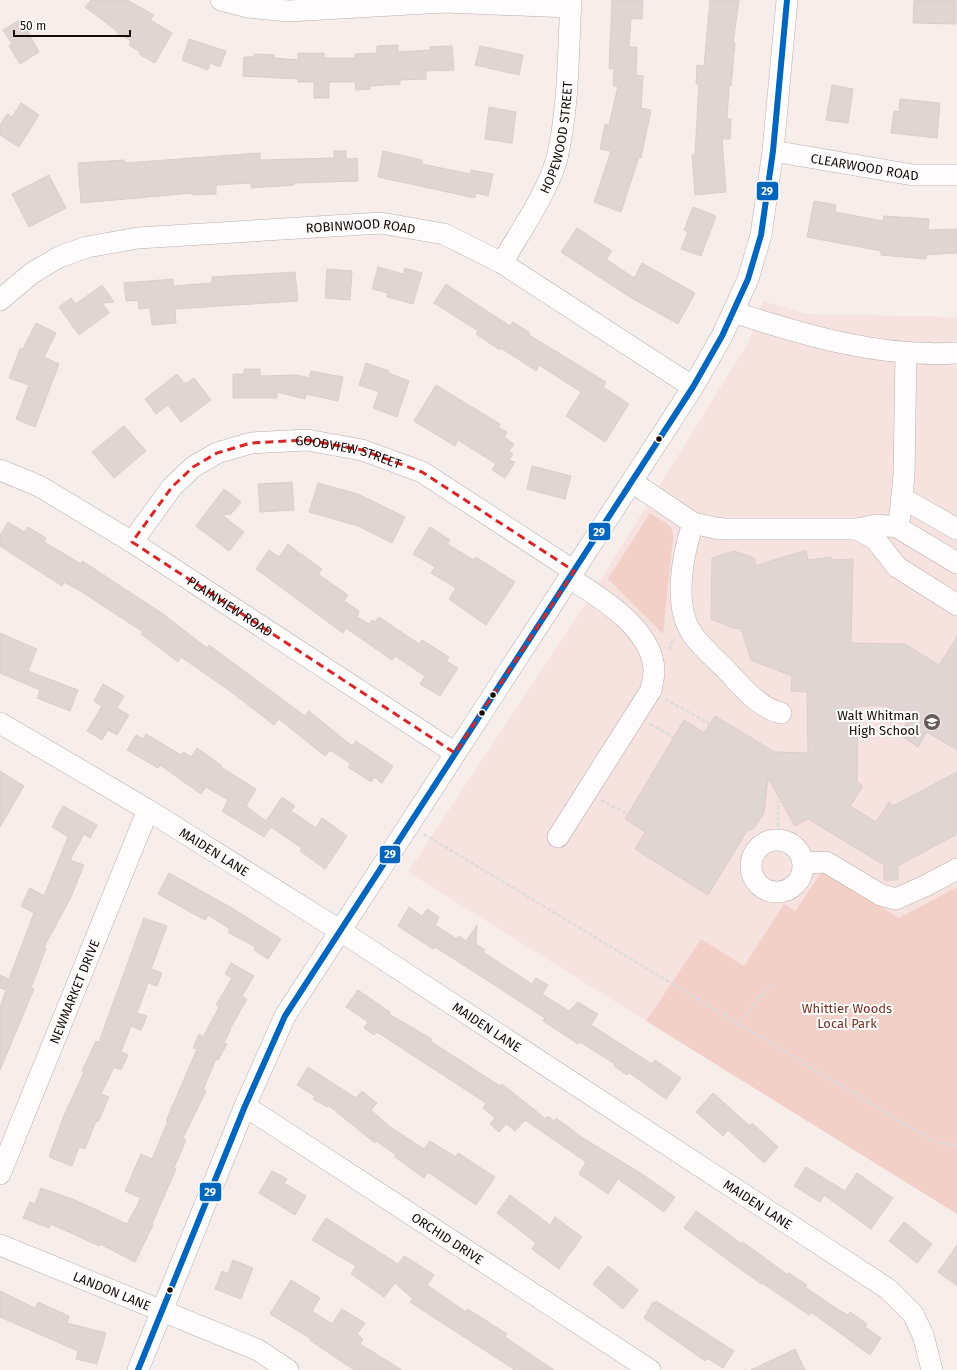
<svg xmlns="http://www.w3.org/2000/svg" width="957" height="1370" font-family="'Fira Sans',sans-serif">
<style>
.built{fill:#f6e2de}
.green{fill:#f2d0c8}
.building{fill:#e1d5d3;stroke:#dacecb}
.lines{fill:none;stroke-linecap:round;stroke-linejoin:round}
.minor-casing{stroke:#b9aeab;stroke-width:22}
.path{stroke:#dedbdb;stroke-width:2.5;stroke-dasharray:4 2;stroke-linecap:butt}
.minor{stroke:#fefcfc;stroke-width:21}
.bus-1-casing{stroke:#fff;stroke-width:9}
.bus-1{stroke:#0065bd;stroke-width:6}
.marked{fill:none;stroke:#d62828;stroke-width:3;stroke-dasharray:8 5;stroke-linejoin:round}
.bus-dot{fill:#170a07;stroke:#fff;stroke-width:1.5}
.labels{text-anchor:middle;stroke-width:4;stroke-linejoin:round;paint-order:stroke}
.street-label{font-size:13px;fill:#170a07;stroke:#fff}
.poi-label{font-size:13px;fill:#170a07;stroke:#fff;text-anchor:end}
.park-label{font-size:13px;fill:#752e20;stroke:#fff}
.line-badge{stroke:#fff;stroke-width:1.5}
.badge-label{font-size:11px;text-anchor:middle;font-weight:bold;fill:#fff}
</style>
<rect width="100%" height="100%" fill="#f7eeec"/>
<path class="built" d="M763,301L806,314L957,317V887L899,918L822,871L794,911L783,905L744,967L701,939L646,1021L408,872L593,592L702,417L749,341Z"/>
<path class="green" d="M650,513C667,525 677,524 672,547L663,634L608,579Z
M822,871L899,918L957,887V1214L646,1021L701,939L744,966L784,904L795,911Z"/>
<path class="building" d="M91,0H127L154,15L150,20L172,33L155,63L139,54L140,52L129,45L131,41L117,33L118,32L85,7Z
M612,0H643L642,19H631L629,47H637L636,75L643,76L641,108L651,110L641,158L639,157L621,212L594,202L611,151L600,149L605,124L609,125L618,86H613L614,69H609Z
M710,0H739L733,43H735L731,86H729L727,119H731L730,139H722L726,192L695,195L692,155H695L699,84H696L697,65L704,66Z
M914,0H956V24L913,23Z
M21,19L39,52L20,64L9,46L12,44L3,30Z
M189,39L226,51L220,67L210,63L208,70L182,60Z
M398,45V52L431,50L430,47L452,46L454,70L426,71V79L400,80V84L370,86V89L356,90L355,82H329V98H314V82H298V79L243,76L244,57H254V54L274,55V58L298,60V53H324V58H355V54L377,53V46Z
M480,46L523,55L519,75L475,65Z
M832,85L853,89L848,123L826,120Z
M900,99L940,103L937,138L891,133L894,111L899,112Z
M21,103L39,115L19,147L0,135V125L7,114L12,117Z
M489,107L516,112L512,143L485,139Z
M334,151H346V159L357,158L358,181L294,183V185L251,188V183L216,185V194L193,195V193L81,203L78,163L124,160V163L260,153V160L334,158Z
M383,151L422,160V164L470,174L471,170L493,174L488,196L476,193L475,198L378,177Z
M49,175L66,208L29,227L12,194Z
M814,201L836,205L835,212L883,221L884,216L929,219L928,230L957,229V253L926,255V259L881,255V251L807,237Z
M693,207L716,216L701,256L681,249L688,232L684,230Z
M577,228L612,251L606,259L634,278L642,263L695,293L678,324L628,296L561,252Z
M378,267L403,274L405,268L422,273L413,304L387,297L388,293L372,289Z
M327,269L352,271L350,300L325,298Z
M295,272L298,301L175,309L176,323L152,325L150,308L139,309L138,300L126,301L124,283L173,279V286L212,283V277Z
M446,284L510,326L513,322L530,333L529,335L606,382L603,387L629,404L605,442L566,416L581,392L539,365L536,371L501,348L500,350L476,334L478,331L434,303Z
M102,285L114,302L102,303L109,313L79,335L59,307L71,298L76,304Z
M36,323L56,333L44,357L59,364L35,427L16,419L29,385L9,378L20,349H23Z
M366,363L389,371L388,373L409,381L397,417L373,408L379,392L359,385Z
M244,369H260V376L298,375L309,378L311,371L343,377L338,401L306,394L305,399L277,392V398H233V374H244Z
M177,374L185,384L194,378L211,400L181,422L168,405L156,414L145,399Z
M436,385L500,424L498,427L507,432L504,437L514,444L509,451L513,454L509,460L515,462L505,478L492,470L496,464L458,440L455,446L414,421Z
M124,426L146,451L114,478L92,452Z
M532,466L571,476L565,499L527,489Z
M292,482L294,510L260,512L258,484Z
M318,483L358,494L405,517L392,543L358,526L309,512Z
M224,489L241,502L231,514L222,515L244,532L229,551L196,526Z
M8,522L24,532L28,527L46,538L44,542L81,564L82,561L96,570L163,614L207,648L209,645L305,716L309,711L352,746L356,741L393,766L382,783L374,777L371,782L348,767L351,764L330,750L325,756L279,719L274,725L230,691L181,657L178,662L141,634L143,632L82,592L64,582L62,586L0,546V535Z
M430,527L450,540L447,544L474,560L476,557L515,582L486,625L449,599L456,588L431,573L435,567L413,554Z
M288,544L297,551V557L298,552L322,569L318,574L348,595L344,601L359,611L357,617L369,624L372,620L375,622L379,617L419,644L422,640L449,657L446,661L458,668L440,696L420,684L425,676L395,656L392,660L346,628L343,633L256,569L269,550L279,557Z
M806,550L808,560L831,557V560L853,559L851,643L905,644L939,665L957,637V750L927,732L918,747L899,734L908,720L886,706H858L857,782L863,786L850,806L876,822L889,802L893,806L957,772V834L898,866V880H884V865L808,819L795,826L768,778L764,813L754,828L747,831L708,895L635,849L645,832L625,819L684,720L704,733L715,716L775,752L808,753L807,692L791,691L792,676L751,660L741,629L733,628L711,619L712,558L734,551L755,558V566Z
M0,633L37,649L28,671L78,690L70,711L37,698L40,690L0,673Z
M103,684L124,696L117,708L129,715L117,735L108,730L102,740L87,731L102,706L94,701Z
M146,734L181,755L184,752L191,757L197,748L222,766L221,767L256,789L246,806L266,821L282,797L295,806L291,811L316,828L322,818L347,836L325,869L300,851L302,848L271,827L264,837L222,811L228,800L206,787L201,794L160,765L158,768L127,750L136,735L143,739Z
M0,771L24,786L0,827Z
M63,806L97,825L90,838L84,834L70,860L84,865L71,897L44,947L46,948L31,988L34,989L0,1070V1007L6,990L0,988V975L9,979L34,913L21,906L30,888L44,896L68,837L52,827Z
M169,873L232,908L281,939L268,959L254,950L255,947L228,932L230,929L208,915L205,920L158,894Z
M409,907L422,916L427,909L439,917L435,925L457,939L459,936L466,941L477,925L476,944L485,950L483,952L532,984L536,978L548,985L542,994L569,1011L578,1002L598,1014L591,1025L652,1064L655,1060L681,1078L666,1099L628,1072L627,1075L614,1066L615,1064L580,1042L578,1044L543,1021L545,1018L496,986L435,947L433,949L398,926Z
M144,918L167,926L151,969L162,973L157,986L148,983L137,1013L147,1016L141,1030L131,1026L121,1052L128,1055L121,1070L114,1067L101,1094L109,1097L98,1122L96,1121L85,1149L79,1147L72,1166L49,1157L63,1118L84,1072L82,1071L96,1041L99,1042Z
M231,963L254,976L242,996L247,999L230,1029H231L224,1043L227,1044L218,1060L216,1059L203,1090L206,1091L183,1138L186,1140L174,1168L176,1169L152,1224L153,1225L135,1262L100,1244L99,1246L51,1224L49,1228L23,1218L30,1202L35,1204L41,1188L75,1200L127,1224L141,1198L125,1191L141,1154L152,1159L168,1121H166L197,1049L193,1048L199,1034L203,1037L219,1007L216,1005L232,978L225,974Z
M358,990L390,1012L389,1014L432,1039L430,1041L500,1086L502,1084L546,1119L548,1116L554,1121L556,1118L583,1138L642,1174L675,1197L664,1212L618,1179L608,1194L579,1174L586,1162L525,1120L515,1131L506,1124L499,1132L490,1124L495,1118L483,1108L486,1103L377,1032L374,1035L364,1028L368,1022L346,1007Z
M308,1067L356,1098L362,1091L377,1103L371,1110L389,1126L424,1149L430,1141L456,1157L458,1153L495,1177L476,1205L428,1172L424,1178L395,1157L396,1155L376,1141L375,1143L328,1105L327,1107L313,1099L315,1096L297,1085Z
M713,1093L750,1126L752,1123L778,1147L764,1163L728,1130L723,1136L696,1112Z
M806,1167L845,1191L857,1173L893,1198L871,1229L824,1195L820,1202L794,1186Z
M272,1171L287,1179L284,1183L306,1196L295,1215L259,1193Z
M510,1195L550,1225L555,1217L582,1237L559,1269L532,1249L536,1243L497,1213Z
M696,1211L742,1244L743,1242L788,1275L789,1273L807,1285L805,1287L837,1309L848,1315L850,1312L867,1324L865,1327L881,1338L870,1355L811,1312L809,1315L762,1283L761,1284L684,1228Z
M326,1218L398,1264L404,1256L422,1267L434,1275L427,1285L466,1312L468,1309L507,1334L505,1337L554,1370H515L410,1302L413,1299L395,1283L384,1297L351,1274L356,1266L312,1240Z
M904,1222L932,1244L917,1263L889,1241Z
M957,1245V1286L938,1272Z
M233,1260L253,1268L241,1299L215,1289L222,1271L228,1274Z
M608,1266L638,1290L623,1309L593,1284Z
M291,1280L320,1298L312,1311L332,1324L342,1309L365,1323L357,1334L363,1339L360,1344L402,1370H354L311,1341L310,1338L270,1314Z
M0,1291L35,1308L38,1302L69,1316L67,1323L106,1333L97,1364L76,1359L78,1351L0,1317Z
M656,1301L734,1351L723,1368L707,1358L705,1361L644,1318L653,1302L655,1303Z
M795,1349L805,1370H751Z"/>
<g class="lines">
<g class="minor-casing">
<g id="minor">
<path d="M221,0L248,7L289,11L444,2L570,7"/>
<path id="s1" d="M773,151L913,175H957"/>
<path id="s2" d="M502,263C521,230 547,194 557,158C569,107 568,52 571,0"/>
<path id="s3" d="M0,300L32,273L59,257L87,247L138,238L381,223L444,234L502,263L693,387"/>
<path d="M733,312C804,335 881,358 957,353"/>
<path id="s4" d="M0,470L39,486L132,542L455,753"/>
<path d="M632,482L693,523L715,528L724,529H857L877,525L897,527L957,563"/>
<path d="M902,498L957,529"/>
<path d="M693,523C683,554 672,606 693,635C703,649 719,662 731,675C745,690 760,708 781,713"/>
<path d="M897,527L900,516L904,475L906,353"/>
<path d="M857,529L875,539L897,567L957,605"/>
<path id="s5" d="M132,542L172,487L193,467L217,453L251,443L307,440L362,450L422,472L574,571"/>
<path id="s6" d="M0,723L148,810L339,930L888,1289L913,1314L923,1335L932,1370"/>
<path d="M558,837L651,690C652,684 654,677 654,671C653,629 601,598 570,578"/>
<circle cx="777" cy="866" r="26"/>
<path d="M803,863L826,862L881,895L896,899L925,886L957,869"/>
<path id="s7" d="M245,1106L650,1370"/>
<path id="s8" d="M0,1174L148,810"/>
<path id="s9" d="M0,1245L258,1350L288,1370"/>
<path d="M138,1370L245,1106L285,1016L693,387L722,336L748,279L761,235L773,151L787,0"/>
</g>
</g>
<path class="path" d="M669,650L674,638
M665,699L710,724
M650,724L673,737
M601,800L627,814
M778,827V801
M424,834L936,1143L957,1145
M738,1024L772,984"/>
<use href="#minor" class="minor"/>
<g class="bus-1-casing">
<path id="bus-1" d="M138,1370L245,1106L285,1016L693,387L722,336L748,279L761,235L773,151L787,0"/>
</g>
<use href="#bus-1" class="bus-1"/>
</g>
<path class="marked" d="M307,440L362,450L422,472L574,571L455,753L132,542L172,487L193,467L217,453L251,443Z"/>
<defs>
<g id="school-disc" transform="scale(0.9)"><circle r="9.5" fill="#655a57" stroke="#fff"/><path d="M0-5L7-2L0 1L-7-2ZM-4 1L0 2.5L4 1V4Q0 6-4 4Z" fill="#fff"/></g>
</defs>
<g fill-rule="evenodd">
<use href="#school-disc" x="932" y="722"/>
</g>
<g class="bus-dot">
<circle cx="659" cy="439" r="3.5"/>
<circle cx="493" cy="695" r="3.5"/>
<circle cx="482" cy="713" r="3.5"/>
<circle cx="170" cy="1290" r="3.5"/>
</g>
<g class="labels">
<g class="street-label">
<text dy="5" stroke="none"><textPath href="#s2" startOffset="139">HOPEWOOD STREET</textPath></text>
<text dy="5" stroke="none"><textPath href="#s1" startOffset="93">CLEARWOOD ROAD</textPath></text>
<text dy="5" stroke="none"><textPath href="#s3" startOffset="378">ROBINWOOD ROAD</textPath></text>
<text dy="5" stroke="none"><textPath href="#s5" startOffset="259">GOODVIEW STREET</textPath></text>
<text dy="5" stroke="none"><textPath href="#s4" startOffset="268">PLAINVIEW ROAD</textPath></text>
<text dy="5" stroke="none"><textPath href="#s6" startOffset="250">MAIDEN LANE</textPath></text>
<text dy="5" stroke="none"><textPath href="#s8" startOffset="197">NEWMARKET DRIVE</textPath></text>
<text dy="5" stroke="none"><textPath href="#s6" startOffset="574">MAIDEN LANE</textPath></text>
<text dy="5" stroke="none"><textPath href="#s6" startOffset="898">MAIDEN LANE</textPath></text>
<text dy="5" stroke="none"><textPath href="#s7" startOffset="242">ORCHID DRIVE</textPath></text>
<text dy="5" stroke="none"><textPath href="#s9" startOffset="121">LANDON LANE</textPath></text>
</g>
<g class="poi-label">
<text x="919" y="720">Walt Whitman<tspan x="919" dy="15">High School</tspan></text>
</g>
<g class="park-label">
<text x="847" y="1013">Whittier Woods<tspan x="847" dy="15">Local Park</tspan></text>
</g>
</g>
<g class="line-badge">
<rect x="756" y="181" width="23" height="20" rx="4" fill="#0065bd"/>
<rect x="588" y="522" width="23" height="19" rx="4" fill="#0065bd"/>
<rect x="379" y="845" width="22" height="19" rx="4" fill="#0065bd"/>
<rect x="199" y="1182" width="23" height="20" rx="4" fill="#0065bd"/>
</g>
<g class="badge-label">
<text x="767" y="195">29</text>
<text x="599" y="536">29</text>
<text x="390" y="858">29</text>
<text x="210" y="1196">29</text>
</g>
<path d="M14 30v6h116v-6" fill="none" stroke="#170a07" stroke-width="2"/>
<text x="20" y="30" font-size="12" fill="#170a07" stroke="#ffffff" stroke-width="3" paint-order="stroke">50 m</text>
</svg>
